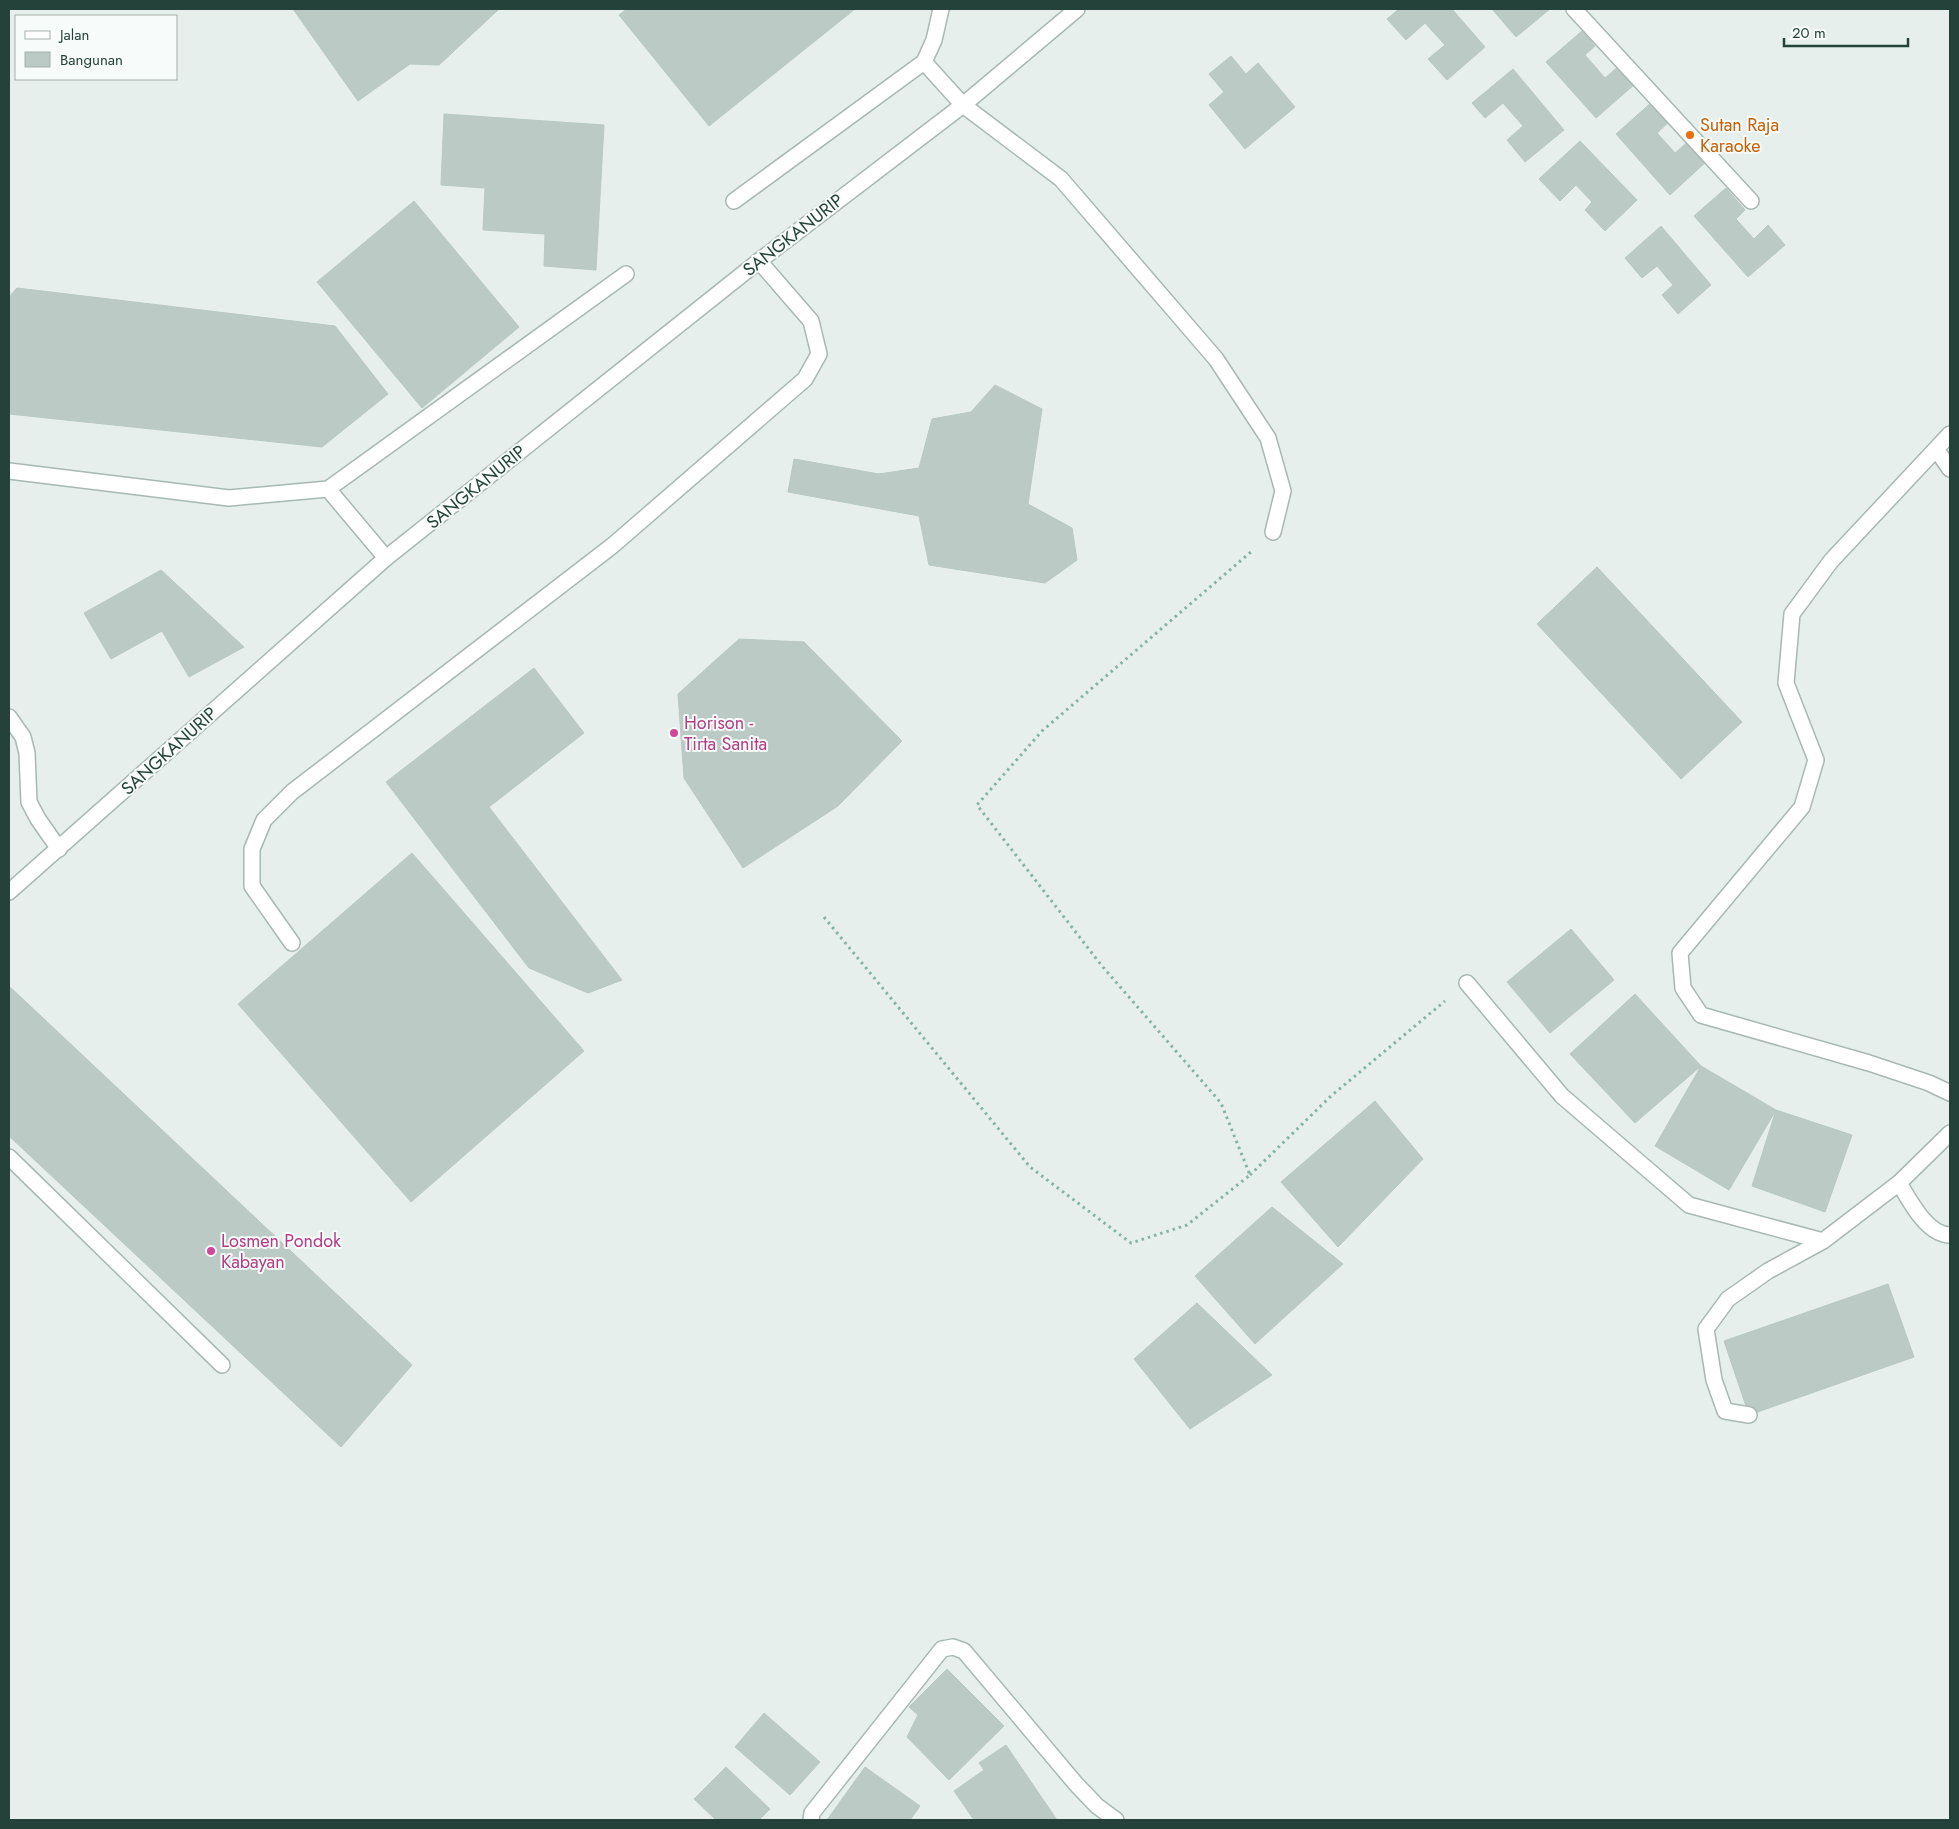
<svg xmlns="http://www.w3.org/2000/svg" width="1959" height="1829" font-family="Jost,sans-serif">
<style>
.building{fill:#bbcac4;stroke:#b8c9c2}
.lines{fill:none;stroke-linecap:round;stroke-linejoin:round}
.lane-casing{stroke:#a8b8b2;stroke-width:18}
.street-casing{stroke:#a8b8b2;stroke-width:18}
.path{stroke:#86b3a5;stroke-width:3;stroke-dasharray:2.5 4;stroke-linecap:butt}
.lane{stroke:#fff;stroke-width:15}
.street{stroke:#fff;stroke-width:15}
.food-dot{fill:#e8710a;stroke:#f7fbf9;stroke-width:2}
.hotel-dot{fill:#d1479c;stroke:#f7fbf9;stroke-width:2}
.labels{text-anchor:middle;stroke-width:4;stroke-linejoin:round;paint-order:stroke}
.food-label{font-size:18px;fill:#c56008;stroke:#f7fbf9;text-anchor:start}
.street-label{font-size:18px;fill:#24423a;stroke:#f7fbf9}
.hotel-label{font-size:18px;fill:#b23c85;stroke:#f7fbf9;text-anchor:start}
</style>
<rect width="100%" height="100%" fill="#e6efeb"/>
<path class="building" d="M293,9H499L439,65L410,64L358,101Z
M627,9H855L709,126L619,15Z
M1399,9H1452L1485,47L1447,80L1428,59L1445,45L1425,23L1406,40L1387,19Z
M1492,9H1550L1516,37Z
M1582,31L1595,46L1585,55L1605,78L1619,66L1635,84L1596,118L1546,62Z
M1231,56L1246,74L1258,63L1295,107L1245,149L1209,105L1224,92L1209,74Z
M1513,69L1564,130L1525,162L1507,140L1523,126L1503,103L1485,118L1472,103Z
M1653,101L1671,120L1657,133L1675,153L1690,140L1708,160L1670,195L1616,134Z
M444,114L604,125L596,270L544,266L545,234L483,230L485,188L441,185Z
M1580,141L1637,200L1605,231L1585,210L1592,202L1576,185L1560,201L1539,179Z
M1726,188L1745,210L1736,219L1754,239L1768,225L1785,245L1748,277L1694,216Z
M414,201L519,327L422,408L317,282Z
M1661,226L1711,285L1678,314L1662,295L1673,285L1657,266L1642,278L1625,258Z
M17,288L335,326L388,394L322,447L9,414V297Z
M995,385L1042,409L1028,504L1072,528L1077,560L1045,583L929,565L919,516L788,492L794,459L879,474L919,468L932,419L971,412Z
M1597,567L1742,722L1681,779L1537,624Z
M161,570L244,647L189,677L162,631L111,659L84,613Z
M739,639L804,642L902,741L838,806L743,868L684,778L678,694Z
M534,668L584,733L489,807L622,980L588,993L529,968L386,782Z
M412,853L584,1051L411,1202L238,1004Z
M1571,929L1614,980L1550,1033L1507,982Z
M9,986L412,1365L341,1447L9,1136Z
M1635,994L1701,1066L1635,1123L1570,1054Z
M1701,1066L1776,1110L1729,1190L1655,1146Z
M1375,1101L1423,1159L1338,1247L1281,1182Z
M1776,1110L1852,1135L1825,1212L1752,1186Z
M1272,1207L1343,1264L1255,1344L1195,1276Z
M1888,1284L1914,1357L1749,1415L1724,1341Z
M1197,1303L1272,1375L1190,1429L1134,1359Z
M947,1669L1004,1726L949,1780L907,1737L918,1715L909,1707Z
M764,1713L820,1762L790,1795L735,1747Z
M1006,1745L1057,1820H974L954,1791L984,1770L979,1763Z
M726,1767L770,1809L759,1820H716L694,1799Z
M865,1767L920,1806L910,1820H827Z"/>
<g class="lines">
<g class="lane-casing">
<path id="lane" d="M941,9L934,40L924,62L963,105L1061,179L1216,359L1268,438L1283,491L1273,532
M734,201L924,62
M9,471L229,498L328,489L626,274
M328,489L386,558
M9,717L23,737L27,753L29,802L38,819L59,849
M292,943L252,886V849L264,820L292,792L612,546L805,379L819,354L811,321L759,261
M9,1157L222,1365"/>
</g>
<g class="street-casing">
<path id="street" d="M1574,9L1751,201
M1950,434L1831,561L1792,614L1786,683L1816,760L1802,807L1680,953L1683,988L1701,1015L1869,1063L1929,1083L1950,1093
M1936,449L1950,469
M9,892L386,558L759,261L963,105L1077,9
M1467,983L1562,1096L1689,1205L1823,1241
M1899,1183C1910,1201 1927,1235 1950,1235
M1749,1415L1725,1411L1714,1380L1706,1329L1728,1299L1768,1271L1823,1241L1899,1183L1950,1133
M811,1820L812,1813L942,1649L953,1647L964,1651L1076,1784L1097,1806L1116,1820"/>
</g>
<path class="path" d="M824,917L1030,1167L1131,1243L1187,1225L1250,1175L1221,1103L1102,966L977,805L1042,731L1252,551
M1250,1175L1331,1096L1445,1001"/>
<use href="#lane" class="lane"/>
<use href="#street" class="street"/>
</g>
<circle class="food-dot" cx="1690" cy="135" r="5"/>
<g class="hotel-dot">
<circle cx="674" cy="733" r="5"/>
<circle cx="211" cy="1251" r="5"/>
</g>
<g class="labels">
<g class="food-label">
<text x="1700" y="131">Sutan Raja<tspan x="1700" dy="21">Karaoke</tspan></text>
</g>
<g class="street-label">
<text transform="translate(793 235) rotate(-38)" y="6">SANGKANURIP</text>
<text transform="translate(476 487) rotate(-39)" y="6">SANGKANURIP</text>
<text transform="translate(169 751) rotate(-42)" y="6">SANGKANURIP</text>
</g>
<g class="hotel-label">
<text x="684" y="729">Horison -<tspan x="684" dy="21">Tirta Sanita</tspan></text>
<text x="221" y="1247">Losmen Pondok<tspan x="221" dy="21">Kabayan</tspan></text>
</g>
</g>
<rect width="1959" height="1829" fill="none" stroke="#24423a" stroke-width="20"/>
<rect x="15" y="15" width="162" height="65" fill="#f7fbf9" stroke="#a3b1ad"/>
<rect x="25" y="31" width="25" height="8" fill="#ffffff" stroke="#a3b1ad"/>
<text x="60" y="40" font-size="15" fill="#24423a">Jalan</text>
<rect x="25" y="52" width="25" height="15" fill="#bbcac4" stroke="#a3b1ad"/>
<text x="60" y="65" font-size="15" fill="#24423a">Bangunan</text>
<path d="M1784 38v8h124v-8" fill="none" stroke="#24423a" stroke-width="2.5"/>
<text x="1792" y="38" font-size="15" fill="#24423a" stroke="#f7fbf9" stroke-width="4" paint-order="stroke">20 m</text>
</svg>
